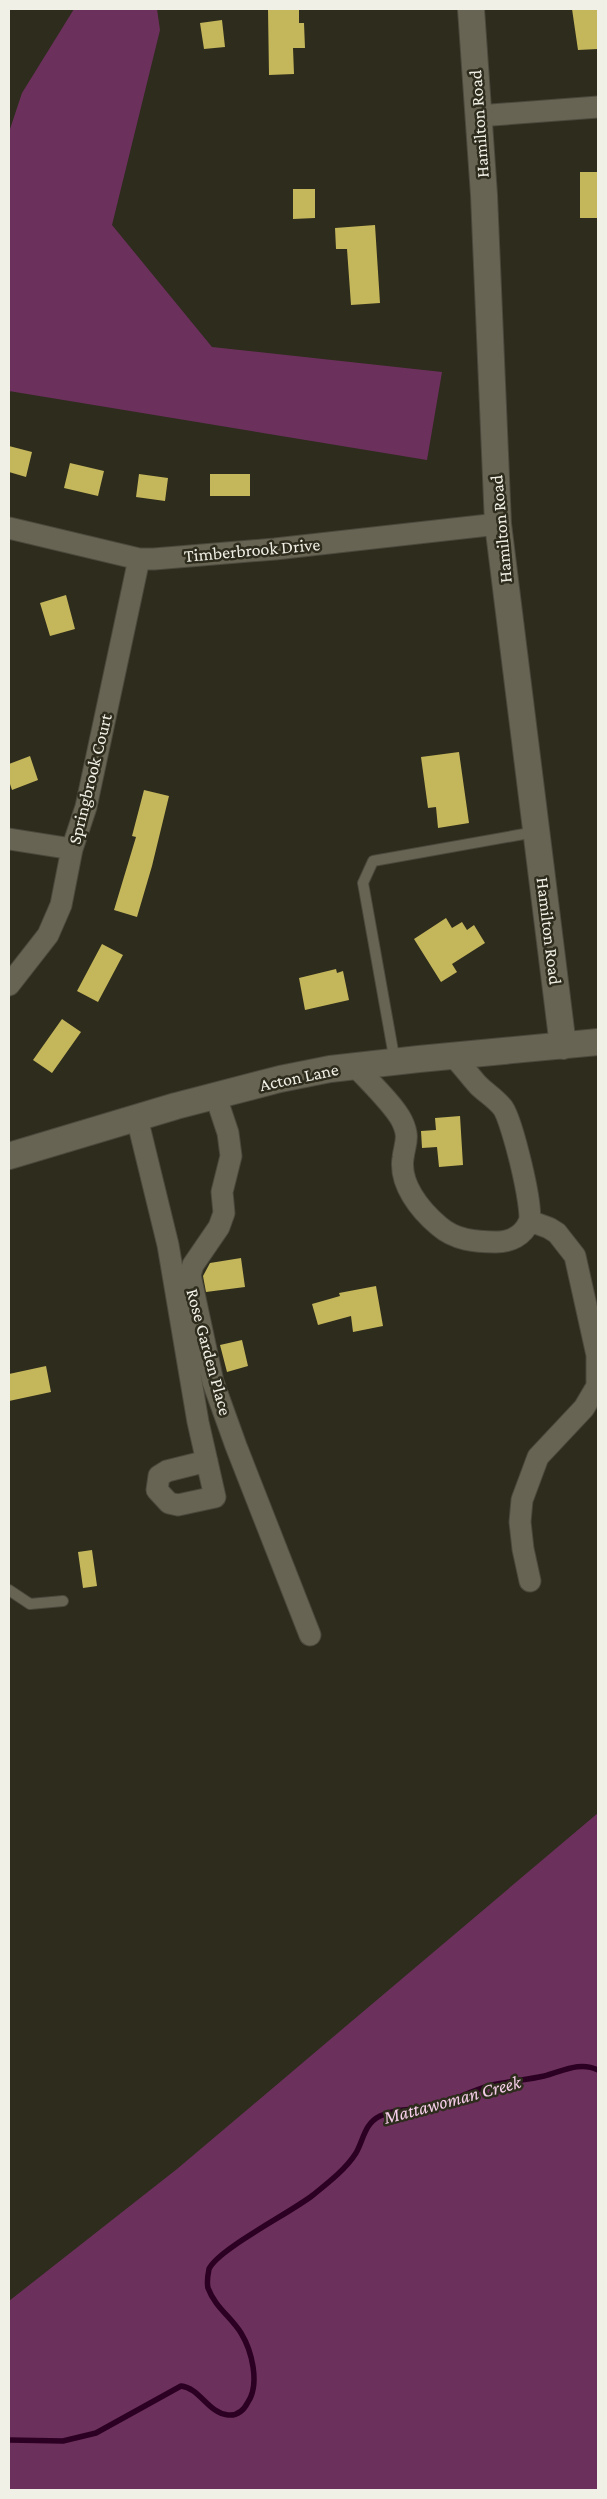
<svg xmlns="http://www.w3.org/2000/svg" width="607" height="2499" font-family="'Crimson Pro',serif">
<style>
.green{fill:#6c305d}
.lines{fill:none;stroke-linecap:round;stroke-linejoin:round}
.stream{stroke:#2c0023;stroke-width:5.5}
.building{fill:#c4b65b}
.service-casing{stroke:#4b493c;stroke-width:12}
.minor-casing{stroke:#4b493c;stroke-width:23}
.tertiary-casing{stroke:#4b493c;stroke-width:28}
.service{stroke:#676453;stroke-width:10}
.minor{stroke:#676453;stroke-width:21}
.tertiary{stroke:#676453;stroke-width:26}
.labels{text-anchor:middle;stroke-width:5;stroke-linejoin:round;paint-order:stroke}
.street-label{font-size:18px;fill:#f1f0e6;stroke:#2e2c1d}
.water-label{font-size:19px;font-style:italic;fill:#f6cee9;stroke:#2e2c1d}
</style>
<rect width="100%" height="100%" fill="#2e2c1d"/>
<path class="green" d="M74,9H157L160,30L112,225L212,347L442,372L427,460L9,391V132L22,93Z
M598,1813V2490H9V2301L177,2169Z"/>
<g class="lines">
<path class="stream" d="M9,2440L63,2441L96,2433L181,2386C200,2388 208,2413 228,2415C238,2416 244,2410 248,2402C260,2384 252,2351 241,2333C231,2317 215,2307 208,2288C207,2284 208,2274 209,2269C218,2249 292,2212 313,2195C328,2183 346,2169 356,2153C364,2139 364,2124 380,2116C399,2107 419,2111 439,2105C457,2099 473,2090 492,2085C509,2081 527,2080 544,2076C563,2071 580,2061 598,2070"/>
</g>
<path class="building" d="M268,9H299V23H304L305,48H293L294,74L269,75Z
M572,9H598V49L578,50Z
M222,20L225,47L204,49L200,23Z
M580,172H598V218H580Z
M293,189H315V218L293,219Z
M375,225L380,303L351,305L347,249H336L335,228Z
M9,446L32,452L26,477L9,472Z
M70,463L104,471L98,496L64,488Z
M139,474L168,478L165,501L136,497Z
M210,474H250V496H210Z
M66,595L75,629L50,636L40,603Z
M459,752L469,823L438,828L436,807L428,808L421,757Z
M30,756L38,780L12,790L9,781V764Z
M144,790L169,796L152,866L137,917L114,910L136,837L132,836Z
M446,918L452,928L462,922L467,930L474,925L485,943L452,964L457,972L441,982L414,939Z
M102,944L123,955L98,1002L77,991Z
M336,969L337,973L343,971L349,1000L305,1010L299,978Z
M62,1019L81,1032L52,1073L33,1060Z
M460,1116L463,1165L439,1167L437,1147L422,1148L421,1131L436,1130L435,1118Z
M241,1258L245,1287L206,1292L203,1276L210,1263Z
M376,1286L383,1326L353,1332L351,1316L318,1325L312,1304L340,1296L339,1293Z
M242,1340L248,1366L227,1372L220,1345Z
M46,1366L51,1392L9,1401V1374Z
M92,1550L97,1586L83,1588L78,1552Z"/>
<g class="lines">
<g class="service-casing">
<path id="service" d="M395,1062L363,883L373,861L535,832
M9,1590L30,1604L63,1601"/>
</g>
<g class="minor-casing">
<path id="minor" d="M478,116L598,107
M9,528L139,559H154L275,549L498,524
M9,839L72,849
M9,985L48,935L61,905L72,849L86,807L139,559
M355,1066C368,1080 395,1106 402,1121C410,1138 405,1142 403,1158C399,1184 420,1210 439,1226C455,1240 475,1242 496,1242C510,1242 523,1236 529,1222C534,1209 512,1121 503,1108C496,1099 486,1093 478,1085C469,1075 462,1065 453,1056
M216,1097L228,1133L231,1156L222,1192L224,1213L219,1227L193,1265L190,1275L213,1382L236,1446L310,1635
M137,1118L168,1245L198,1422L215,1497L178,1505L169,1503L157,1490L159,1476L167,1471L207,1461
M530,1221L549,1228L557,1233L575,1256L597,1355V1386L584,1408L538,1457L522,1500L520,1522L523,1549L530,1581"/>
</g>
<g class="tertiary-casing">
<path id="tertiary" d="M471,9L484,195L498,524L563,1046
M9,1156L176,1106L280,1079L330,1069L419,1059L598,1042"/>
</g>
<use href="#service" class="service"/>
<use href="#minor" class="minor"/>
<use href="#tertiary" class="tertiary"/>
</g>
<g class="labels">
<g class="street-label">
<text transform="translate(479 124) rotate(-94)" y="6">Hamilton Road</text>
<text transform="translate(501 529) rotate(-95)" y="6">Hamilton Road</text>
<text transform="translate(252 550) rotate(-5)" y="6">Timberbrook Drive</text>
<text transform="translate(90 779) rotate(-76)" y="6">Springbrook Court</text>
<text transform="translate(549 931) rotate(83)" y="6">Hamilton Road</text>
<text transform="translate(299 1077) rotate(-12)" y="6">Acton Lane</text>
<text transform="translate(209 1352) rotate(75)" y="6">Rose Garden Place</text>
</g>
<g class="water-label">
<text transform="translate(452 2099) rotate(-15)" y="7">Mattawoman Creek</text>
</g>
</g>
<rect width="607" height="2499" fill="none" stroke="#f1f0e6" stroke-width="20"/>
</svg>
